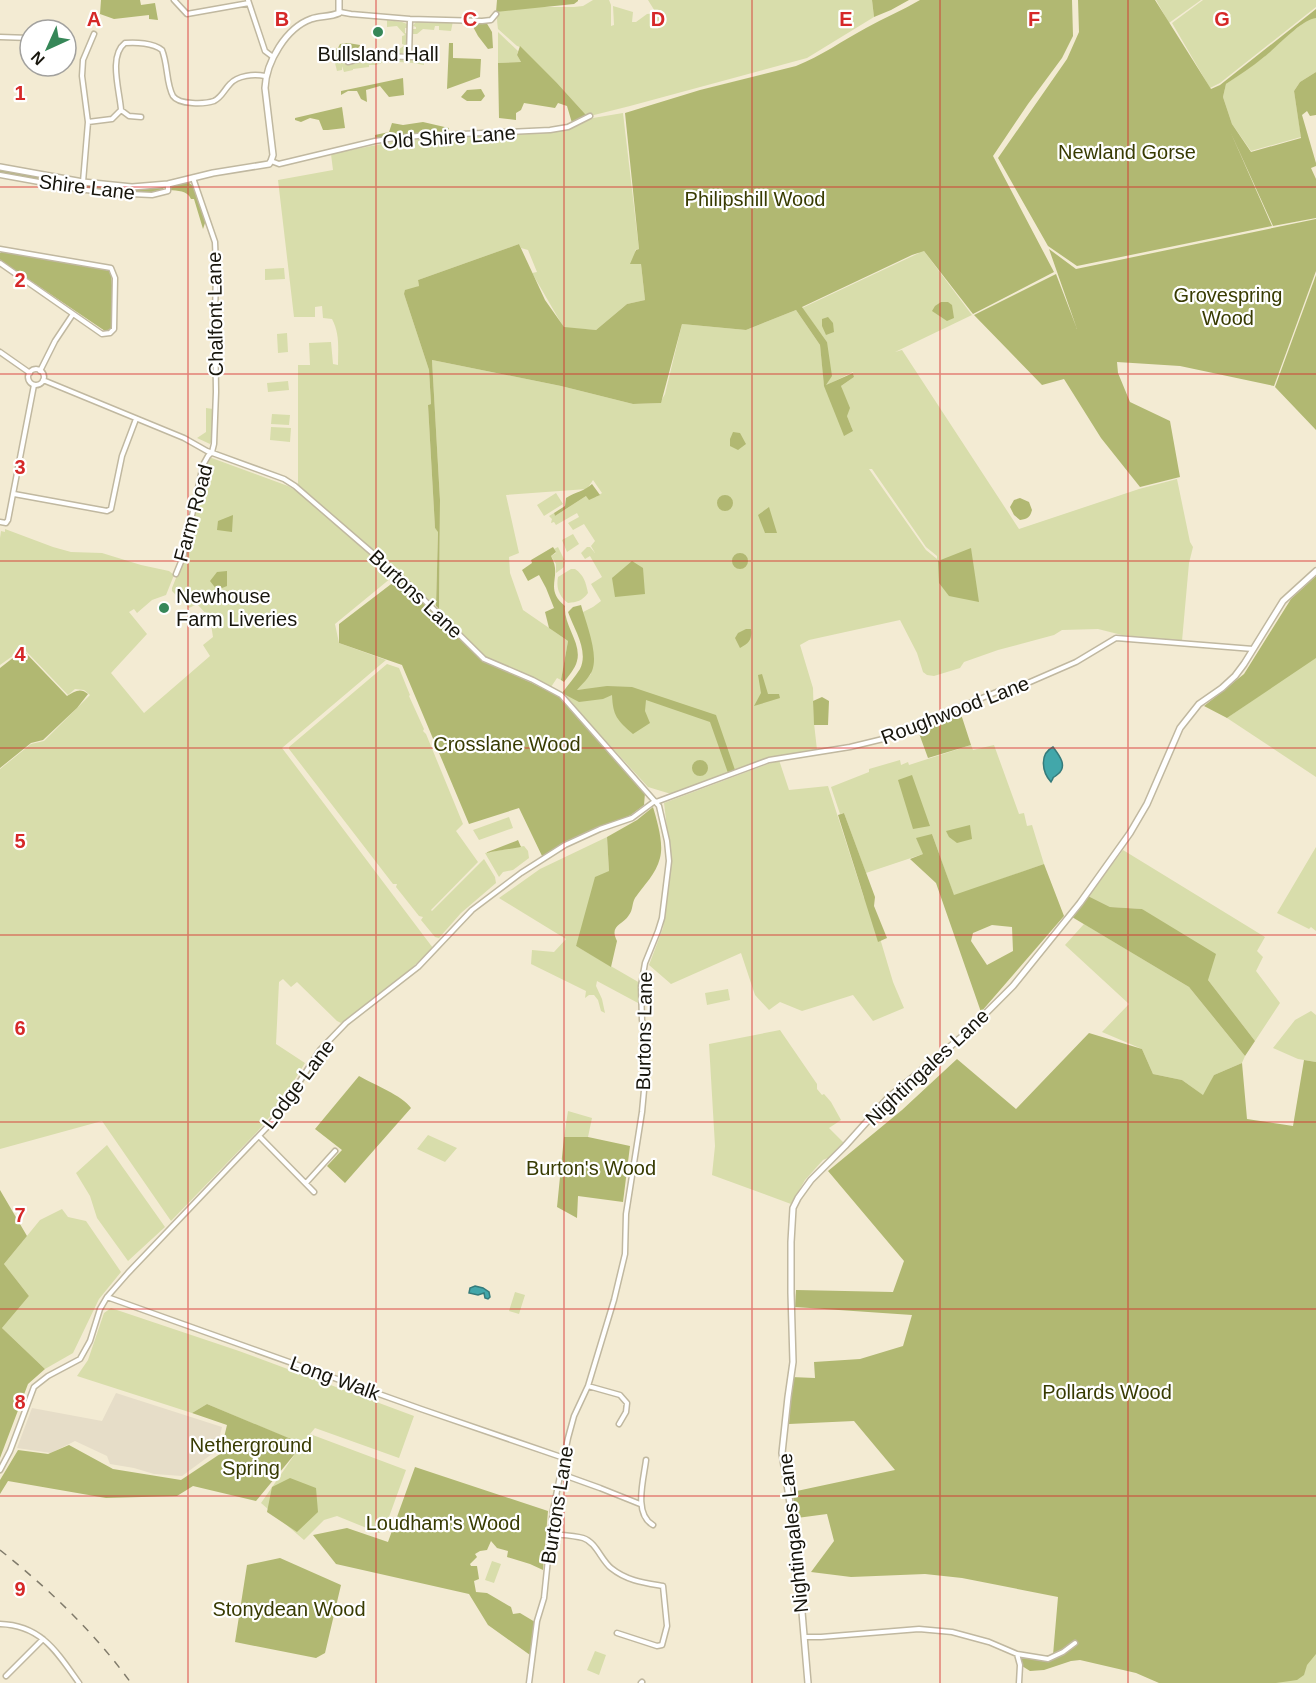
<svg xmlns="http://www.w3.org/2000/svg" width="1316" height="1683" font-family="Helvetica,sans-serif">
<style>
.industrial{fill:#e6ddc8}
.green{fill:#d8ddab;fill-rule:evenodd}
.forest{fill:#b1b872;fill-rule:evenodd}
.water{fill:#42a7aa;stroke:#357b7b;stroke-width:1.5}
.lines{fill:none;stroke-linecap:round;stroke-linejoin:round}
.street-casing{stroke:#c0b8a0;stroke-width:7}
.secondary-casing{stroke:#c0b8a0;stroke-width:8}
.street{stroke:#fff;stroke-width:4}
.secondary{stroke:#fff;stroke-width:5}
.rail{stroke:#807b6b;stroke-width:1.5;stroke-dasharray:8 8;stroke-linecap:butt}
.grid{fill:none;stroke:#d62828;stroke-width:1.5;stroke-opacity:0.55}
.poi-dot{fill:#368758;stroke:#fff;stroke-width:2}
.labels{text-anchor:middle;stroke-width:4.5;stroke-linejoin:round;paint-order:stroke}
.poi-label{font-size:20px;fill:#17150c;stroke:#fff}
.street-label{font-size:20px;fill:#17150c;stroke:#fff}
.park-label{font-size:20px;fill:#383b02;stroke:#fff}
.grid-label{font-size:20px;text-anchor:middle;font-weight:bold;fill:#d62828;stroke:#fff;stroke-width:4.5;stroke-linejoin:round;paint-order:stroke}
</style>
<rect width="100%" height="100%" fill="#f3ebd3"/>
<path class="industrial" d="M116,1393L222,1427L216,1451L182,1476L154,1474L134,1468L110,1464L107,1456L75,1441L51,1453L17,1448L32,1408L102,1421Z"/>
<path class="green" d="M593,0H609L611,5V26L614,25L613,6L633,12L632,22H636L647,14L656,13L648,0H872L874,17L807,58L630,106L586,117V115L557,83L520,47L517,46L498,29C497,20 495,12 504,7H574L583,6Z
M1156,0H1201L1169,23Z
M1203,0H1316V7L1220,83L1210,88L1172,23Z
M1311,18H1316V72L1300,82L1294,91L1301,137L1251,151L1232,124L1223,97L1226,84L1264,57L1290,33Z
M387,20L402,22L407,24L408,28H405V33L408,34L407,51L401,54L383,53L384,50L395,52L405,45L402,44V36L405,35L397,26L387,27Z
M417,21H453L451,31L439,30V26H435L434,30L423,29L417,34H412L413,29H416V27L413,26L414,24Z
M498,32L518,51L517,55L521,62L498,63Z
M382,58L383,61L384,58L424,59V65L413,63L387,61L376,65H369V67L353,69V70L344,72L342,66V70L337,71L335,63L345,60L346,65Z
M747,78L924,251L972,315L895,352L902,350L1019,529L1139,489L1177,479L1190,542L1193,547L1189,563L1182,641L1122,635L1098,629L1062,630L1054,635L998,650L964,662L960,668L934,676L927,675L923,672L917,653L900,620L809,640L800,645L813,688L814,723L817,750L770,758L671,794L648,787L562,693L592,689L576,690L591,674L583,612L593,607L601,601L591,584L602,577L590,556L585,559L581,553L587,547H590L595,553L591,546L595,541L584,524L573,530L568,523L579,517L577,513L556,525L554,522L551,523L552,519L549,516L554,513L555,516L586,496L596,497L602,493L593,480L587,489L506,495L519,553L509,557L510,573L523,610L568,641L561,680L557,678L551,687L540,681L485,657L439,609L440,500L432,360L561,386L633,404L660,403L665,394L682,324L746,330L796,310L820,345L824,385L827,342L802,308L919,253ZM853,372L854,377L841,386L847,416L853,431L825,386ZM869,469H872L926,547L937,556V559L926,550Z
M623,113L639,249L635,250L641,264L645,300L627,304L596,330L564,328L532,273L537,272L528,250L521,248L519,244L418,280L419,286L404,294L429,370L431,404L428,405L435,528L438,531L436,606L298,485V365H310L309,343L331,342L333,364L338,365C338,349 340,334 332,319L323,318L322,306L315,307V317H294L278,180L333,170L331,154L412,138L507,134L565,130L593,118Z
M284,268L285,279L265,280V269Z
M287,333L288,352L278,353L277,334Z
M288,381L289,390L268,392L267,383Z
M206,408L213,409L212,440L210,444L197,438L206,432Z
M272,414L290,415L289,425L271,424Z
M271,427L291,428L290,442L270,440Z
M209,457L288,486L301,494L399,578L396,581L391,578L335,624L339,643L386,660L282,748L433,948L403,976L341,1023L337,1021L297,982L291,987L283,979L279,982L276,1044L305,1063L277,1108L257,1132L171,1221L102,1121L0,1149V769L31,744L44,741L90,695L84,690L75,689L68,695L25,650H21L0,665V538L1,531L5,532V529L53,547L71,552L102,553L141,565L169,571L174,575L166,595L152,600L137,613L134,609L129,612L147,634L111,673L144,713L210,656L203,645L213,637L210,618L197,604L189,608L172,591V588L184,558L205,464Z
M556,493L563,504L544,516L537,505Z
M573,534L579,544L567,552L562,540Z
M558,547L565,561L564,567L556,573V564L551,556L556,553L554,549Z
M571,569H575C584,575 586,583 588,593C582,601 577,602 568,603C559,596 556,588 558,577Z
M1314,658H1316V777L1227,718Z
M387,664L399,668L410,695L409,696L424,729L423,731L426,734L463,824L456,831L478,862L431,910L432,911L484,859L495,877L496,883L461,913L439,938L435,937L421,920L423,917L419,916L396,887L397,884H393L289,749V747Z
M971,745L973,750L994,745L1019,814L1024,813L1027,826L1032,825L1044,864L954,896L932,834L923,854L866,873L844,813L840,814L831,787L869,772V769L900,760L901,765L908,762L909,765Z
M779,760L789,790L828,786L864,898H868L893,982L904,1008L873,1021L853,995L802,1011L780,1002L769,1010L755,995L741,953L671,984L649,965L663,928L671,862L664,803Z
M509,817L513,828L479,840L473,830Z
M607,837L609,871L576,946L640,983L638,1003L597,981L596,986L602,999L605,1013L601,1011L598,1000L594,995H589L585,998L586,991L531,964L532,950L554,952L566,939L499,898L540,869Z
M524,846L528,851L529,858L513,870L503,872L499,877L485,853Z
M1316,847V931L1311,927L1309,929L1277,913Z
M1123,850L1265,937L1257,951L1263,957L1256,971L1280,1003L1255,1041L1208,980L1142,909L1110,907L1088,896Z
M1084,924L1189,987L1245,1056L1242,1063L1214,1075L1204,1096L1182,1080L1153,1074L1142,1049L1102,1032L1129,1004L1065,945Z
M728,989L730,1000L707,1005L705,993Z
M1311,1011L1316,1015V1062L1298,1059L1273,1048L1295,1020Z
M780,1030L817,1084V1089L822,1095L824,1094L831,1102L841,1120L829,1128L844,1143L830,1157L823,1160L805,1180L791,1204L712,1175L715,1146L709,1044Z
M568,1111L592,1118L588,1137H564Z
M428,1135L457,1148L445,1162L417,1149Z
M107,1145L165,1227L128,1261L97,1218L90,1196L76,1173Z
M62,1209L68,1217L86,1221L121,1272L99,1299L73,1353L45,1369L2,1328L29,1296L4,1264L40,1220Z
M515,1292L525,1295L519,1314L509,1311Z
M111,1308L239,1351L414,1416L399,1458L315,1428L310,1434L406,1470L385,1528L379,1533L337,1516L324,1520L304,1540L261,1503L302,1444L207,1404L192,1413L77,1376L88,1360L104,1313Z
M492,1561L501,1564L494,1583L485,1580Z
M1316,1643V1683H1271Z
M595,1651L606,1655L599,1675L587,1670Z"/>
<path class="forest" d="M101,0H140L141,5L155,3L158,20L149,19V15L114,19L100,14Z
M497,0H578V1L574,4L496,12Z
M872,0H909L891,10L874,17Z
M920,0H1072L1073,36L1062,58L1028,104L993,156L1054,272L973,314L924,251L912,255L802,307L827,342L832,376L826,385L853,373L854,377L841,386L850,408L847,416L853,431L844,436L824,386L820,345L796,310L746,330L682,324L661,403L633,404L561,386L432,360L440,500L439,609L436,606L438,532L435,528L428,405L431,404L429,370L404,294L405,290L419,286L418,280L519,244L545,300L564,327L596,330L627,304L645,300L641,264H630L636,250L639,249L625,113L700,90L796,66C821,56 842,41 866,28C884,18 903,10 920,0Z
M1078,0H1155L1211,89L1220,85L1316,9V18C1302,19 1276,48 1264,57C1252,67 1239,75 1226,84L1223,97L1232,124L1251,152L1301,138L1294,91L1300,82L1316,72V115L1310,116L1307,111L1302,115L1316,163V166L1311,168L1316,179V218L1273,226L1230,131L1272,226L1077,266L1048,246L998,158L1067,59L1079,32Z
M486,22L492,32L493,48L488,49L478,36L471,23Z
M348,43L360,45V46L346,60C336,60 331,59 324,52L325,49L330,47L333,50L338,48L340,44Z
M449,43H453V58L481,59L480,77L447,89Z
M520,46L557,83L586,115L572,123L567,106L558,103L555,108L524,103L521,110L516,113V120L499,118L498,63L521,62L517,55Z
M403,78L404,95L389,97L380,86L366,90L367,102L361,99L357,91H348L341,95V91Z
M481,89L485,96L481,101H467L461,97L467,90Z
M342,107L345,128L328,130H323L319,120L310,118L301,122L295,120V118Z
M423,122L449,128L447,133L405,135L375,140V135L389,132L392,123L403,125Z
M0,170L86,184L164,187L162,192L152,193L77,188L0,174Z
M188,182L194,187L203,211L206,220L203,229L194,199H191C187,190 178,191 169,190V186Z
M1316,219V271L1274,386L1180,366L1117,362L1118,373L1130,402L1170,421L1180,477L1140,487L1101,438L1064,379L1042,385L974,315L1056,274L1077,329L1049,249L1076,269Z
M3,251L111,271L113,300L111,329L105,331L0,260V253Z
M1316,275V430L1275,387Z
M941,302H948L952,305L954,318L947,321L932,311L935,306Z
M828,317L833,323L834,332L826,335L822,326V319Z
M733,432L740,433L746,444L738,450L730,446V439Z
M592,484L600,495L589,500L586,496L555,516L554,513L565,506L566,498C575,492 585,491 592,484Z
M717 503a8 8 0 1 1 16 0a8 8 0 1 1-16 0Z
M1020,498L1029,502L1032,510C1030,517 1028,519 1020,520L1014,515L1010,507L1014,500Z
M769,507L777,533H765L758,515Z
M233,515L232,532L217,530L218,521Z
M553,547L556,552L551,556C563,577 543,588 565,606C563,625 582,643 577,661C575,669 569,675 564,682L561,680L568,641L549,628L545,612L554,608L546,588L539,575L528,581L522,570L532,563L531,560Z
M971,548L979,602L949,596L939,583L938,561Z
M732 561a8 8 0 1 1 16 0a8 8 0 1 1-16 0Z
M632,561L643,568L645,594L615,597L612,578Z
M227,571V586L217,590L210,581L217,572Z
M1316,576V658L1227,718L1204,706L1244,674L1291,599Z
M399,578L483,661L532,683L558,696L645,793L644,805L631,815L564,844L543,858L519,808L469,824L402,665L339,643V624Z
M581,605C586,623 599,654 592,671C589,678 582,684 577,690L607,686L632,687L716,715L735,770L728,773L710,722L646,700L645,711L650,723L633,734C617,720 613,716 612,695L603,699L579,702L562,693C568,685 575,677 580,669C589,651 574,629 568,612L573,607Z
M746,629H751C752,639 750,643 740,648L735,638L738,633Z
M23,650L67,696C74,692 80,687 88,694L77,708L43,740L31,743L0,768V668Z
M762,674L768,694H779L780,698L754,706L761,693L758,675Z
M822,697L829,701L828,725H814L813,701Z
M960,711L971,745L928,758L917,728Z
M692 768a8 8 0 1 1 16 0a8 8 0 1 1-16 0Z
M912,775L930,826L913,829L898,780Z
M653,807C657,821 664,843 660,858C656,874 644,885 635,898C632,903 633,910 629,915C622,926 609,925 617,941L611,967L576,946L595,877L609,871L607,837L637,820Z
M844,813L875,897L874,906L887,938L878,942L838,815Z
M970,825L972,839L957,843L949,837L946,831Z
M932,834L954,895L1044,864L1064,916L981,1012L936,883L910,859L923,854L916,838ZM992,925L1012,927L1013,951L987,965L971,941L973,933Z
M518,840L521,847L485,853L516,841Z
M1088,896L1110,907L1142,909L1216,954L1208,980L1255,1041L1245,1056L1189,987L1072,917Z
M1089,1033L1142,1049L1153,1074L1182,1080L1203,1095L1214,1075L1242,1063L1247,1119L1293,1126L1304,1060L1316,1062V1654L1307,1665L1304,1675L1297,1680L1276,1683H1159L1136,1673L1080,1660L1071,1661L1044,1670L1030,1671L1022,1666L1021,1658L1024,1652L1041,1656L1053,1655L1058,1597L962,1578L925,1574L851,1577L811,1572L834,1541L827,1514L797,1518L792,1492L895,1470L854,1421L789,1424L791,1377L815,1378L814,1362L860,1359L903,1346L912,1315L795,1307L796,1290L893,1292L904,1261L828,1171L902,1110L957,1059L1016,1109Z
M359,1076C373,1084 403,1096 411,1108L345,1183L327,1166L342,1150L315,1129Z
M564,1137H588L630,1146L623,1202L578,1196L577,1218L557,1207Z
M0,1190L27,1236L4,1264L29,1296L2,1328L45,1369L28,1384L0,1458Z
M207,1404L303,1444L256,1501L193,1486L177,1496L106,1498L8,1481L0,1494V1480L18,1450L48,1454L69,1445L113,1469L181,1480L220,1454L227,1425L192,1413Z
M415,1467L548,1511L543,1570L530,1564L507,1557L508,1551L497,1548L491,1541L487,1550L480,1551L475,1554L477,1557L470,1564L471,1566H477L479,1579L474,1581L476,1592L487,1593L511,1607L513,1614L520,1613L535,1622L530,1655L488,1625L469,1594L336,1564L313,1535L347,1528L388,1542Z
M290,1478L316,1488L318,1512L297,1532L267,1512L272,1487Z
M280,1558L341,1585L325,1653L316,1658L235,1642L247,1565Z"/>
<path class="water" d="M1053,747C1059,755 1068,766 1058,774C1050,781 1056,773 1051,782C1042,772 1039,754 1053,747Z
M475,1286L483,1288L489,1292L490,1297L488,1299L485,1298L484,1293L478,1295L469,1293L470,1288Z"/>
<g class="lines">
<g class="street-casing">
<path id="street" d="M174,0L187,14L249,3
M248,0L265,51L273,57
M340,12L351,14L410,19L482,21L491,20L496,14
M0,37L30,38
M409,57L410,19
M348,62C370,56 390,56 413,57
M121,110L129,116L141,117
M88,122L112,119L121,110C120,92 108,56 125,43C136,42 153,43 162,50C168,64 166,84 173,96C179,105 205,104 214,101C222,97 224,90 230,84C238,75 254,74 265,76
M271,161L279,164L375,141L395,138L418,136L550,130L568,127L590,116
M0,175L78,189L110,193L152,195L168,191V184
M83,182L88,122L82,76L83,60L94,34
M0,249L111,268L115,278L114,329L110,333L102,334L0,263
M0,352L30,373
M28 377a8 8 0 1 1 16 0a8 8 0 1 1-16 0Z
M40,371L55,341L73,314
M43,380L184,438L207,451L284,479L295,486L406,582L484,659L533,680L561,695L659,806L667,841L669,861L662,918L658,931L645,963L641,986L642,1020L648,1047L642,1112L626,1214L625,1254L614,1300L588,1386L574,1416L568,1438L553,1510L544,1598L537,1621L529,1683
M14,494L107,511L111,509L122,456L136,419
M0,522L6,523L8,520L34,385
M176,574L183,557L203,465L208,456L212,452L214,444L216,392L215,320L216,267L215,242L193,178
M656,802L769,760L850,747L883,739L999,691L1030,682L1076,662L1116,638L1253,649
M259,1136L314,1192
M306,1183L335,1151
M107,1297L421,1409L564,1458
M588,1386L620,1395L627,1403L626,1412L619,1424
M646,1460C644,1478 633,1514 653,1525
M0,1470L10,1451L34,1387L48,1376L80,1359L90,1341L100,1309L107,1297L128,1273L270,1124L280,1112L320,1050L346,1023L418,967L472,910L521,873L565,845L600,829L632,818L655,801
M561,1474L600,1488L640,1504
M551,1534C561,1535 573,1535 583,1538C596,1542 601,1560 611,1568C627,1581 645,1583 663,1586L667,1626L662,1645L657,1646L617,1633
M0,1624C41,1625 57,1652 79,1683
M805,1637H821L919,1629L952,1632L989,1642L1017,1654L1048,1659L1063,1652L1075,1643
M1017,1654L1020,1665L1019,1683
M6,1676L43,1639
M641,1683L642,1682"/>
</g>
<g class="secondary-casing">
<path id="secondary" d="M0,167L83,182L132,187L168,184L213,173L269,164L271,161L273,155L265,88C266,62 286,28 311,19C320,16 330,17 339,13V0
M808,1683L796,1541L782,1453L788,1397L793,1362L791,1293V1242L793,1208L798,1198L811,1180L845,1146L889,1097L964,1035L1013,986L1080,903L1130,833L1147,804L1180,728L1199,704L1222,688L1235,676L1244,664L1283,601L1316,571"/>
</g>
<use href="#street" class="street"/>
<use href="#secondary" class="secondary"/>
<path class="rail" d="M0,1550C49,1589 94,1632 131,1683"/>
</g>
<path class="grid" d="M188,0V1683M376,0V1683M564,0V1683M752,0V1683M940,0V1683M1128,0V1683M0,187H1316M0,374H1316M0,561H1316M0,748H1316M0,935H1316M0,1122H1316M0,1309H1316M0,1496H1316"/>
<g class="poi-dot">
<circle cx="378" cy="32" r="6"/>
<circle cx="164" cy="608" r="6"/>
</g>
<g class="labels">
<g class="poi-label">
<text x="378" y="61">Bullsland Hall</text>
<text x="176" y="603" text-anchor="start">Newhouse<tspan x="176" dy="23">Farm Liveries</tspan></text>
</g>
<g class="street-label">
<text transform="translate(449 137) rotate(-4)" y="7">Old Shire Lane</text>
<text transform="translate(87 187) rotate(7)" y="7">Shire Lane</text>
<text transform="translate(215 314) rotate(-91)" y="7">Chalfont Lane</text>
<text transform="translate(193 513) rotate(-75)" y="7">Farm Road</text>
<text transform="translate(416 594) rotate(43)" y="7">Burtons Lane</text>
<text transform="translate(955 710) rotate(-21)" y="7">Roughwood Lane</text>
<text transform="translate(644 1031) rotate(-89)" y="7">Burtons Lane</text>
<text transform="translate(927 1067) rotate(-43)" y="7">Nightingales Lane</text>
<text transform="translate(298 1084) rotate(-53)" y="7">Lodge Lane</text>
<text transform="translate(335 1378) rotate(20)" y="7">Long Walk</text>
<text transform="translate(557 1505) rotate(-81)" y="7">Burtons Lane</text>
<text transform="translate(793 1533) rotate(-96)" y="7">Nightingales Lane</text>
</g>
<g class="park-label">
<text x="1127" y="159">Newland Gorse</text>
<text x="755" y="206">Philipshill Wood</text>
<text x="1228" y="302">Grovespring<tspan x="1228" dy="23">Wood</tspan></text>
<text x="507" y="751">Crosslane Wood</text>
<text x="591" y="1175">Burton's Wood</text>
<text x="1107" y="1399">Pollards Wood</text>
<text x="251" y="1452">Netherground<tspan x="251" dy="23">Spring</tspan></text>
<text x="443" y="1530">Loudham's Wood</text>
<text x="289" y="1616">Stonydean Wood</text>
</g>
</g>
<g class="grid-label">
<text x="94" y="26">A</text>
<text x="282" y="26">B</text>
<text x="470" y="26">C</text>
<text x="658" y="26">D</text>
<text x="846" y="26">E</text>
<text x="1034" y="26">F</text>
<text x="1222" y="26">G</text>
<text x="20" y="100">1</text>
<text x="20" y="287">2</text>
<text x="20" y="474">3</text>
<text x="20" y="661">4</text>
<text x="20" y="848">5</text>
<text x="20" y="1035">6</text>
<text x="20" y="1222">7</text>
<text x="20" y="1409">8</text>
<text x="20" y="1596">9</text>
</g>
<g transform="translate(48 48) rotate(225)"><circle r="28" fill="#ffffff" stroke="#a2a19e" stroke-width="1.5"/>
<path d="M0-4.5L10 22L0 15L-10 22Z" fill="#368758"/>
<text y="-9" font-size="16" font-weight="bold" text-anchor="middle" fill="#17150c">N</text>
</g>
</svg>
